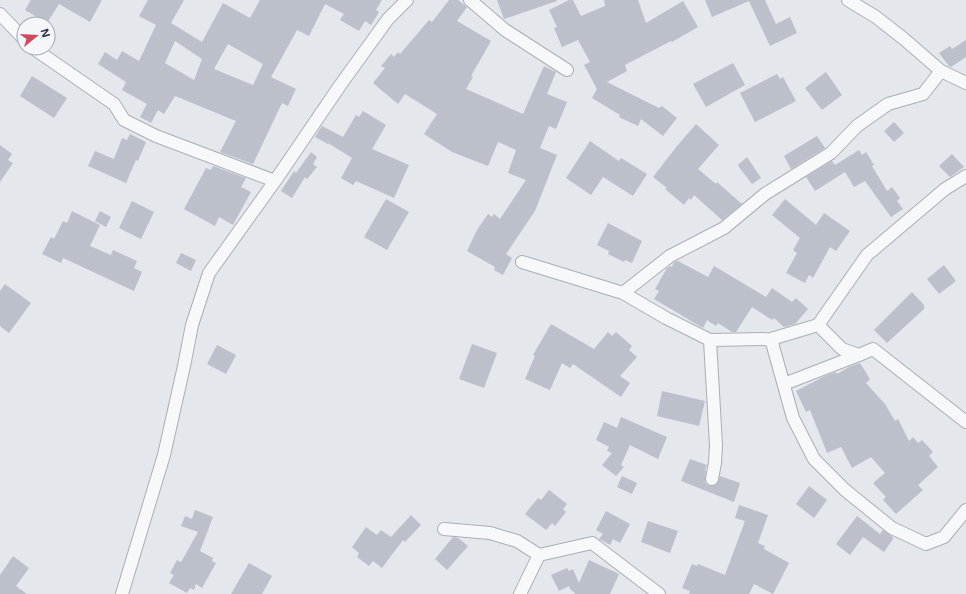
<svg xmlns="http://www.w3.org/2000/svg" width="966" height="594" font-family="'Noto Sans',sans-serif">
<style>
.building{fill:#bbc0ca;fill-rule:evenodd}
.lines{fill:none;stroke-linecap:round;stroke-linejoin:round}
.minor-casing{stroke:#a9aeb7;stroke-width:14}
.minor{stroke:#f7f8fa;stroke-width:12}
</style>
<rect width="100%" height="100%" fill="#e4e7ec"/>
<path class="building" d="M31,0H102L90,22L59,4L47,23L25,10Z
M148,0H184L171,23L202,42L223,3L250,18L260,0H382L376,10L379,12L371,25L365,21L359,31L340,20L344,14L325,4L309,36L297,30L271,77L296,89L288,106L282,103L253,164L220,152L236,121L175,96L164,114L158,110L151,123L140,117L147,104L122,90L126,82L98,64L105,52L117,60L122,51L139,61L156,25L139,16ZM175,41L202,59L194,80L165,63ZM228,44L263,64L253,85L214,69Z
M449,0H458L467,7L457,21L491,41L471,76L473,77L466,89L523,114L544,66L556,72L547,94L567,102L556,129L549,126L540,148L557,155L535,211L506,254L512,258L503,275L494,270L495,267L467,251L477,230L488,214L492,217L494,214L500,219L526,180L508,173L516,150L498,142L488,166L452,152L424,134L437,114L405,94L398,104L373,83L385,68L381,66L391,54L394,57L398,52L400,54L429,20L432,22Z
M497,0H556L557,1L504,19Z
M569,0H573L581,16L605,6L604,0H638L646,23L683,1L698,27L672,42L671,41L625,65L627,71L607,82L659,108L662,106L677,118L663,136L641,119L638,126L619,117L620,115L592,98L597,89L584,65L590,62L578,40L562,47L554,28L557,27L549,10Z
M705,0H765L776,24L790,17L797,33L770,46L749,1L712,17Z
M966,40V57L951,67L949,66L939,53L950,46L952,49Z
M733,63L745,85L706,107L693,84Z
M826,72L842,95L822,110L805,88Z
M777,74L780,79L783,77L796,101L755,122L740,93Z
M32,76L67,98L54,118L20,96Z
M363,111L386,125L372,149L409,165L394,198L356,181L353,185L341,178L352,158L328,143V144L315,137L322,126L343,137L356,115L359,117Z
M894,122L904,133L894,142L884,131Z
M696,124L719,145L698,169L716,184L717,182L742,204L722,220L694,195L691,200L689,198L684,205L665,189L667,188L653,177L677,146Z
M130,134L146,142L138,161L136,160L126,183L88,166L95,151L114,159L122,138L127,140Z
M817,136L825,148L791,169L784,156Z
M590,141L619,161L621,158L647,174L633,196L603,177L591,195L566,178Z
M0,145L12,154L8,160L13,163L0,182Z
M859,150L862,155L866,152L874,165L872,166L887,191L892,187L900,198L897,201L903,209L891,217L865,181L854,187L845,172L815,191L806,177L832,161L835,165Z
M311,152L317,157L313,164L317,167L307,179L305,177L292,198L281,191L294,171L296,173Z
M952,154L964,167L950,177L939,166Z
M747,157L761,178L752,184L739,167L738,165Z
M213,166L246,178L241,187L251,192L233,225L219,217L215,226L184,209L206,168L211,170Z
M386,199L409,212L387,250L364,237Z
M785,199L816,225L824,213L850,231L836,251L830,247L813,278L809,275L805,283L786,273L797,253L793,250L800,238L772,215Z
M132,201L154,212L141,239L119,228Z
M72,211L100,225L90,246L111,255L113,250L137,261L134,268L142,272L134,291L63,258L61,263L42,254L51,237L54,239L63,221L67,223Z
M100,211L111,217L106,227L95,221Z
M608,223L642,241L632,263L625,260L624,262L608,254L609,251L597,245Z
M181,253L196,260L191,271L176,263Z
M678,261L708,277L714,266L766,297L772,288L792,302L796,298L808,309L795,324L784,327L774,318L772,320L752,307L736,332H732L718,323L716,326L707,320L703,328L654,299L659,291L655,289L667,268L670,266L672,267L674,262Z
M944,265L956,281L939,294L927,279Z
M5,284L31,303L9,333L0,326V291Z
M912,292L924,305V309L887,343L874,330Z
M551,324L594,349L608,332L612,336L616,332L632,346L629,350L637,357L620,376L630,383L621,397L573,364L570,368L562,363L550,390L525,379L535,356L533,355Z
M472,344L497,353L484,388L459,379Z
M217,345L236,355L226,374L207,364Z
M860,363L870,379L866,383L885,404L895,421L898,419L909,441L913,437L918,443L922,440L933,452L929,456L938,467L918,485L923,490L896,514L883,500L886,497L873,483L885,473L871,457L852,468L841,447L827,453L810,410L806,412L796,391L825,376L836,372L837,374L849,367Z
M662,391L705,401L699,426L657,416Z
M621,417L667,437L658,459L630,445L621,465L624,467L616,476L602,465L612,453L607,451L609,447L596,440L604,422L617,428Z
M690,459L707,465L705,471H706L705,478V482L707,485L714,486L717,484L720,476L740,483L734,502L681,481Z
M622,476L637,483L632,494L617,487Z
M809,486L827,500L814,518L796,504Z
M549,490L567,504L563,509L566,512L555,526L552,523L546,530L525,514L538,498L541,500Z
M739,505L768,515L758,543L765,546L764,549L789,563L773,594L754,584L749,594H689L690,591L682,588L692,564L697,566L698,564L725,575L745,521L735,518Z
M195,510L213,517L200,551L213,558L212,561L216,563L202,588L196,584L194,590L190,588L187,593L169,583L174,575L170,573L177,560L181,562L198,532L181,526L185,516L192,519Z
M606,511L630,524L620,543L613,539L610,545L599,539L603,534L596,530Z
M411,515L421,525L405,542L403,540L382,568L373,561L369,566L357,557L359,553L352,547L366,527L377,535L381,530L391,537Z
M857,516L880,534L883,530L893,537V539L884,552L863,537L850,555L836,544Z
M648,521L678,531L670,553L641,542Z
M453,537L458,538L468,546L447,570L435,559Z
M13,556L29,568L16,586L27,594H0V575Z
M589,560L619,574L610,594H574L575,593L570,589L569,586L559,591L551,575L567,568L569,571L573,569L579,583Z
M249,563L272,576L262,594H231Z"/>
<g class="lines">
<g class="minor-casing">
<path id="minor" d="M470,0L505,30L567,70
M848,0L876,17L904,39L941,71L966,83
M0,14L24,39
M33,48L114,104L124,120L156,136L275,181
M522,262L623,293L666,318L710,340L771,339L818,325L867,255L945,189L966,176
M623,293L670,256L724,228L765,194L831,153L857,126L888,104L923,94L941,71
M818,325L842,349L859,355L873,349L966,422
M771,339L793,418L814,459L845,490L892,528L926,544L944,537L966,510
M710,340L716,445L715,463L712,479
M784,384L859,355
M444,529L490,533L517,541L539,555
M122,594L164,455L184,366L192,325L209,273L275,181L341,84L388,19L407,0
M520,594L539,555L592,543L659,594"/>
</g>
<use href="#minor" class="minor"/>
</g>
<g transform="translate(36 36) rotate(72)"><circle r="19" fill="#f4f6f9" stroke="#a4a8b1"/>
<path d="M0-3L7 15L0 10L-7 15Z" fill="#d1495b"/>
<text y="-6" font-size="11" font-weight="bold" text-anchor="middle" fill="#2b3445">N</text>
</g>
</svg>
